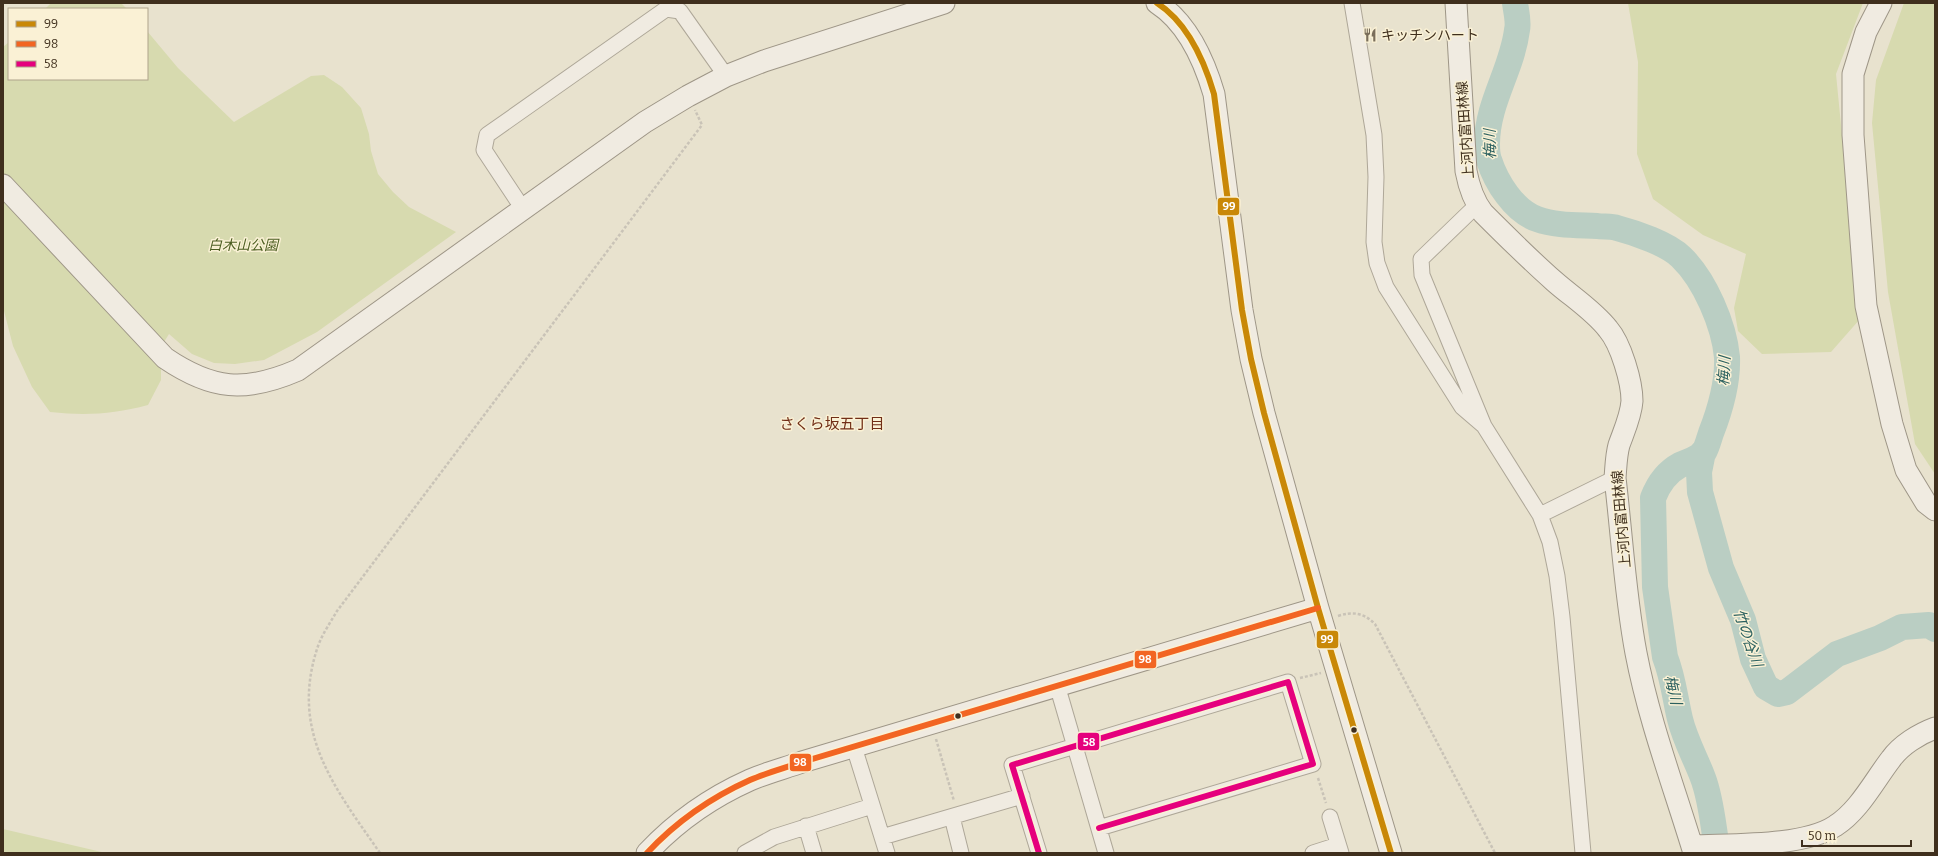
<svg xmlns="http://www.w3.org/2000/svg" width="1938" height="856" font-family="Bitter,'Noto Sans JP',serif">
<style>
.green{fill:#d7daaf}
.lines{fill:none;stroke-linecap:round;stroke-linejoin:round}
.river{stroke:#bacec3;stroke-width:26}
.street-casing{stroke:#aea798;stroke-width:17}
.secondary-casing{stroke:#9e9687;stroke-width:23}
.path{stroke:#c9c3b7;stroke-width:2.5;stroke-dasharray:3 2;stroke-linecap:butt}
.street{stroke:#f0ebe1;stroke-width:15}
.secondary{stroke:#f0ebe1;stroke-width:21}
.bus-1-casing{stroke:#faf1d5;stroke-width:9}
.bus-2-casing{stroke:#faf1d5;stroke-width:9}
.bus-3-casing{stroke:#faf1d5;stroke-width:9}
.bus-1{stroke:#c98807;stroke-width:6}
.bus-2{stroke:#f26522;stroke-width:6}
.bus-3{stroke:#e5007d;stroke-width:6}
.bus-dot{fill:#3f2f1d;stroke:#faf1d5;stroke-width:1.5}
.labels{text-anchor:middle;stroke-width:3;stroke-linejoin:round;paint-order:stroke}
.poi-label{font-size:14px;fill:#3f2f1d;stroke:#faf1d5;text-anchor:start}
.street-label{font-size:14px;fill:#3f2f1d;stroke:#faf1d5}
.park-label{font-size:14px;font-style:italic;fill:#4c5e21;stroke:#faf1d5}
.water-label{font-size:15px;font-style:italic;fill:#2b605f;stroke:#faf1d5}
.neighbourhood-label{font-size:15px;fill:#712e17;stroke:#faf1d5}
.line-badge{stroke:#faf1d5;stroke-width:1.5}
.badge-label{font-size:11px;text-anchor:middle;font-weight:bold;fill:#fff}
</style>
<rect width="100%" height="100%" fill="#e8e2ce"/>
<path class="green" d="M51,3H121L127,9H45Z
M1628,3H1863L1836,74L1860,319L1831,352L1762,354L1738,331L1734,308L1746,254L1703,235L1653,199L1637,154L1638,62Z
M1904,3H1935V474L1915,444L1888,292L1872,123L1876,80Z
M147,31L178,68L234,122L311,76L324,75L342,87L361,108L369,134L371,151L378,174L393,192L409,207L456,232L317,332L264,360L235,364L214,363L192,354L169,334L161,347V380L148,405C113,414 87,416 50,412L32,387L13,346L3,307V47L9,42V79H147Z
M3,829L106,853H3Z"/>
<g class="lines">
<path class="river" d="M1515,3C1516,11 1519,22 1517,30C1512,70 1487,103 1487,144C1487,149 1487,155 1489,160C1496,182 1514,211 1537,219C1556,226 1577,225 1597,226C1603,227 1611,226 1617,228C1636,233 1668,244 1681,257C1705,280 1724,325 1727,357C1728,382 1720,410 1711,433C1709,439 1707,447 1704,452C1698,459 1688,461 1680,465C1667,472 1658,485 1653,498L1655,587L1665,657C1673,677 1675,698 1680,719C1685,740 1696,759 1703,778C1712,802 1713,828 1718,853
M1703,452L1699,472L1700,492L1721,568L1743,620L1753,659L1766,687L1778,694L1787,692L1837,654L1880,638L1902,627L1929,625L1935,629"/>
<g class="street-casing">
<path id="street" d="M1352,3L1374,135L1376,177L1374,242L1377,263L1386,287L1462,407L1483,425
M1477,205L1421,259L1422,275L1484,426L1540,515L1550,542L1557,576L1562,617L1583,853
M523,209L484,150L487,135L666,9L680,11L726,76
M1540,515L1615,478
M1057,685L1106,853
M854,747L887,853
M952,817L961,853
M1330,817L1341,853
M806,826L814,853
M882,837L1022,796
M745,853L774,837L872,806
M1039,853L1012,765L1288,682L1313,764L1099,828
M1313,853L1338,845"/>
</g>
<g class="secondary-casing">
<path id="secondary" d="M1157,3C1188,23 1204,60 1214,94L1242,310L1251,359L1264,413L1318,608L1391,853
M1456,3L1466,171C1469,187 1473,200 1483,213C1506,236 1529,259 1554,281C1572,297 1593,310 1608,329C1621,344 1632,382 1632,401C1631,416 1624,431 1619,445C1616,456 1616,467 1615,478C1622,536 1625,595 1636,653C1649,721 1674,787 1694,853
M1881,3L1866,32L1853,74V135L1866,306L1892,424L1906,470L1926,503L1935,510
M3,185L165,358C212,390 245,393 298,370L645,122L688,96L726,76L764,61L944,3
M1692,846C1731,844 1803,847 1835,826C1859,811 1874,781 1891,759C1901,745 1919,734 1935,728
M647,853C675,823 712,797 750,780C766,773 785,768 802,762L1318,608"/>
</g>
<path class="path" d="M1338,616C1353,611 1364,613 1375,624L1495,853
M1300,678L1321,673
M936,739L954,801
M1318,778L1326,803
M380,853C335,788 290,733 317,649C321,636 330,623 337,611L702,125L695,110"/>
<use href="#street" class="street"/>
<use href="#secondary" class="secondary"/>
<g class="bus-1-casing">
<path id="bus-1" d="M1157,3C1188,23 1204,60 1214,94L1242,310L1251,359L1264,413L1318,608L1391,853"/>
</g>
<g class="bus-2-casing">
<path id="bus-2" d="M647,853C675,823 712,797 750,780C766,773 785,768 802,762L1318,608"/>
</g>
<g class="bus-3-casing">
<path id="bus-3" d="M1039,853L1012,765L1288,682L1313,764L1099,828"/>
</g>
<use href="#bus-1" class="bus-1"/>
<use href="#bus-2" class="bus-2"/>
<use href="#bus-3" class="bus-3"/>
</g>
<defs>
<g id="restaurant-bare" transform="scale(1.08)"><path d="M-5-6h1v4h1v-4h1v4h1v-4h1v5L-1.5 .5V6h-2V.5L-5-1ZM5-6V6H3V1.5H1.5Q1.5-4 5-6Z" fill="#7a6e5b" stroke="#faf1d5" stroke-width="2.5" paint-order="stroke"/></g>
</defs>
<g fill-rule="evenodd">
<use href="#restaurant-bare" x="1370" y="35"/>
</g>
<g class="bus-dot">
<circle cx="958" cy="716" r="3.5"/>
<circle cx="1354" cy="730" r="3.5"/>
</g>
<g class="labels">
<g class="poi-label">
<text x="1381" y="40">キッチンハート</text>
</g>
<g class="street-label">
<text transform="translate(1465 130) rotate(-94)" y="5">上河内富田林線</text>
<text transform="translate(1621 519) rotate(-95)" y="5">上河内富田林線</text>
</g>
<g class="park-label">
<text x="243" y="250">白木山公園</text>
</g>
<g class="water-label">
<text transform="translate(1490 144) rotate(-91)" y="5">梅川</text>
<text transform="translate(1724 371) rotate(-87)" y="5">梅川</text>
<text transform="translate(1748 638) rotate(71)" y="5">竹の谷川</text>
<text transform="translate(1673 690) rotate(77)" y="5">梅川</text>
</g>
<g class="neighbourhood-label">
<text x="832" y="429">さくら坂五丁目</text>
</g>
</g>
<g class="line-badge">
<rect x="1217" y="197" width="23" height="19" rx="4" fill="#c98807"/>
<rect x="1316" y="630" width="23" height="19" rx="4" fill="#c98807"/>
<rect x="1134" y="650" width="23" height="19" rx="4" fill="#f26522"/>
<rect x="1077" y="732" width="23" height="19" rx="4" fill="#e5007d"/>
<rect x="789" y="753" width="23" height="19" rx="4" fill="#f26522"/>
</g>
<g class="badge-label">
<text x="1229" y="210">99</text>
<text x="1327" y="643">99</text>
<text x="1145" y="663">98</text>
<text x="1089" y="746">58</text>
<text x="800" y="766">98</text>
</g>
<rect width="1938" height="856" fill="none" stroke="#3f2f1d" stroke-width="8"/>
<rect x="8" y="8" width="140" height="72" fill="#faf1d5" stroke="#afa38b"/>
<rect x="16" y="21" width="20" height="6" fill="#c98807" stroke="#afa38b"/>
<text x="44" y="28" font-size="12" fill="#3f2f1d">99</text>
<rect x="16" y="41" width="20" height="6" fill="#f26522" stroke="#afa38b"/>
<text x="44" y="48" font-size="12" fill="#3f2f1d">98</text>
<rect x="16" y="61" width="20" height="6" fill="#e5007d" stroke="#afa38b"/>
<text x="44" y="68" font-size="12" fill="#3f2f1d">58</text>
<path d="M1802 840v6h109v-6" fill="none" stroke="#3f2f1d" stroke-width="2"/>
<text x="1808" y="840" font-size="12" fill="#3f2f1d" stroke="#faf1d5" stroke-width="3" paint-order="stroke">50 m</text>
</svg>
